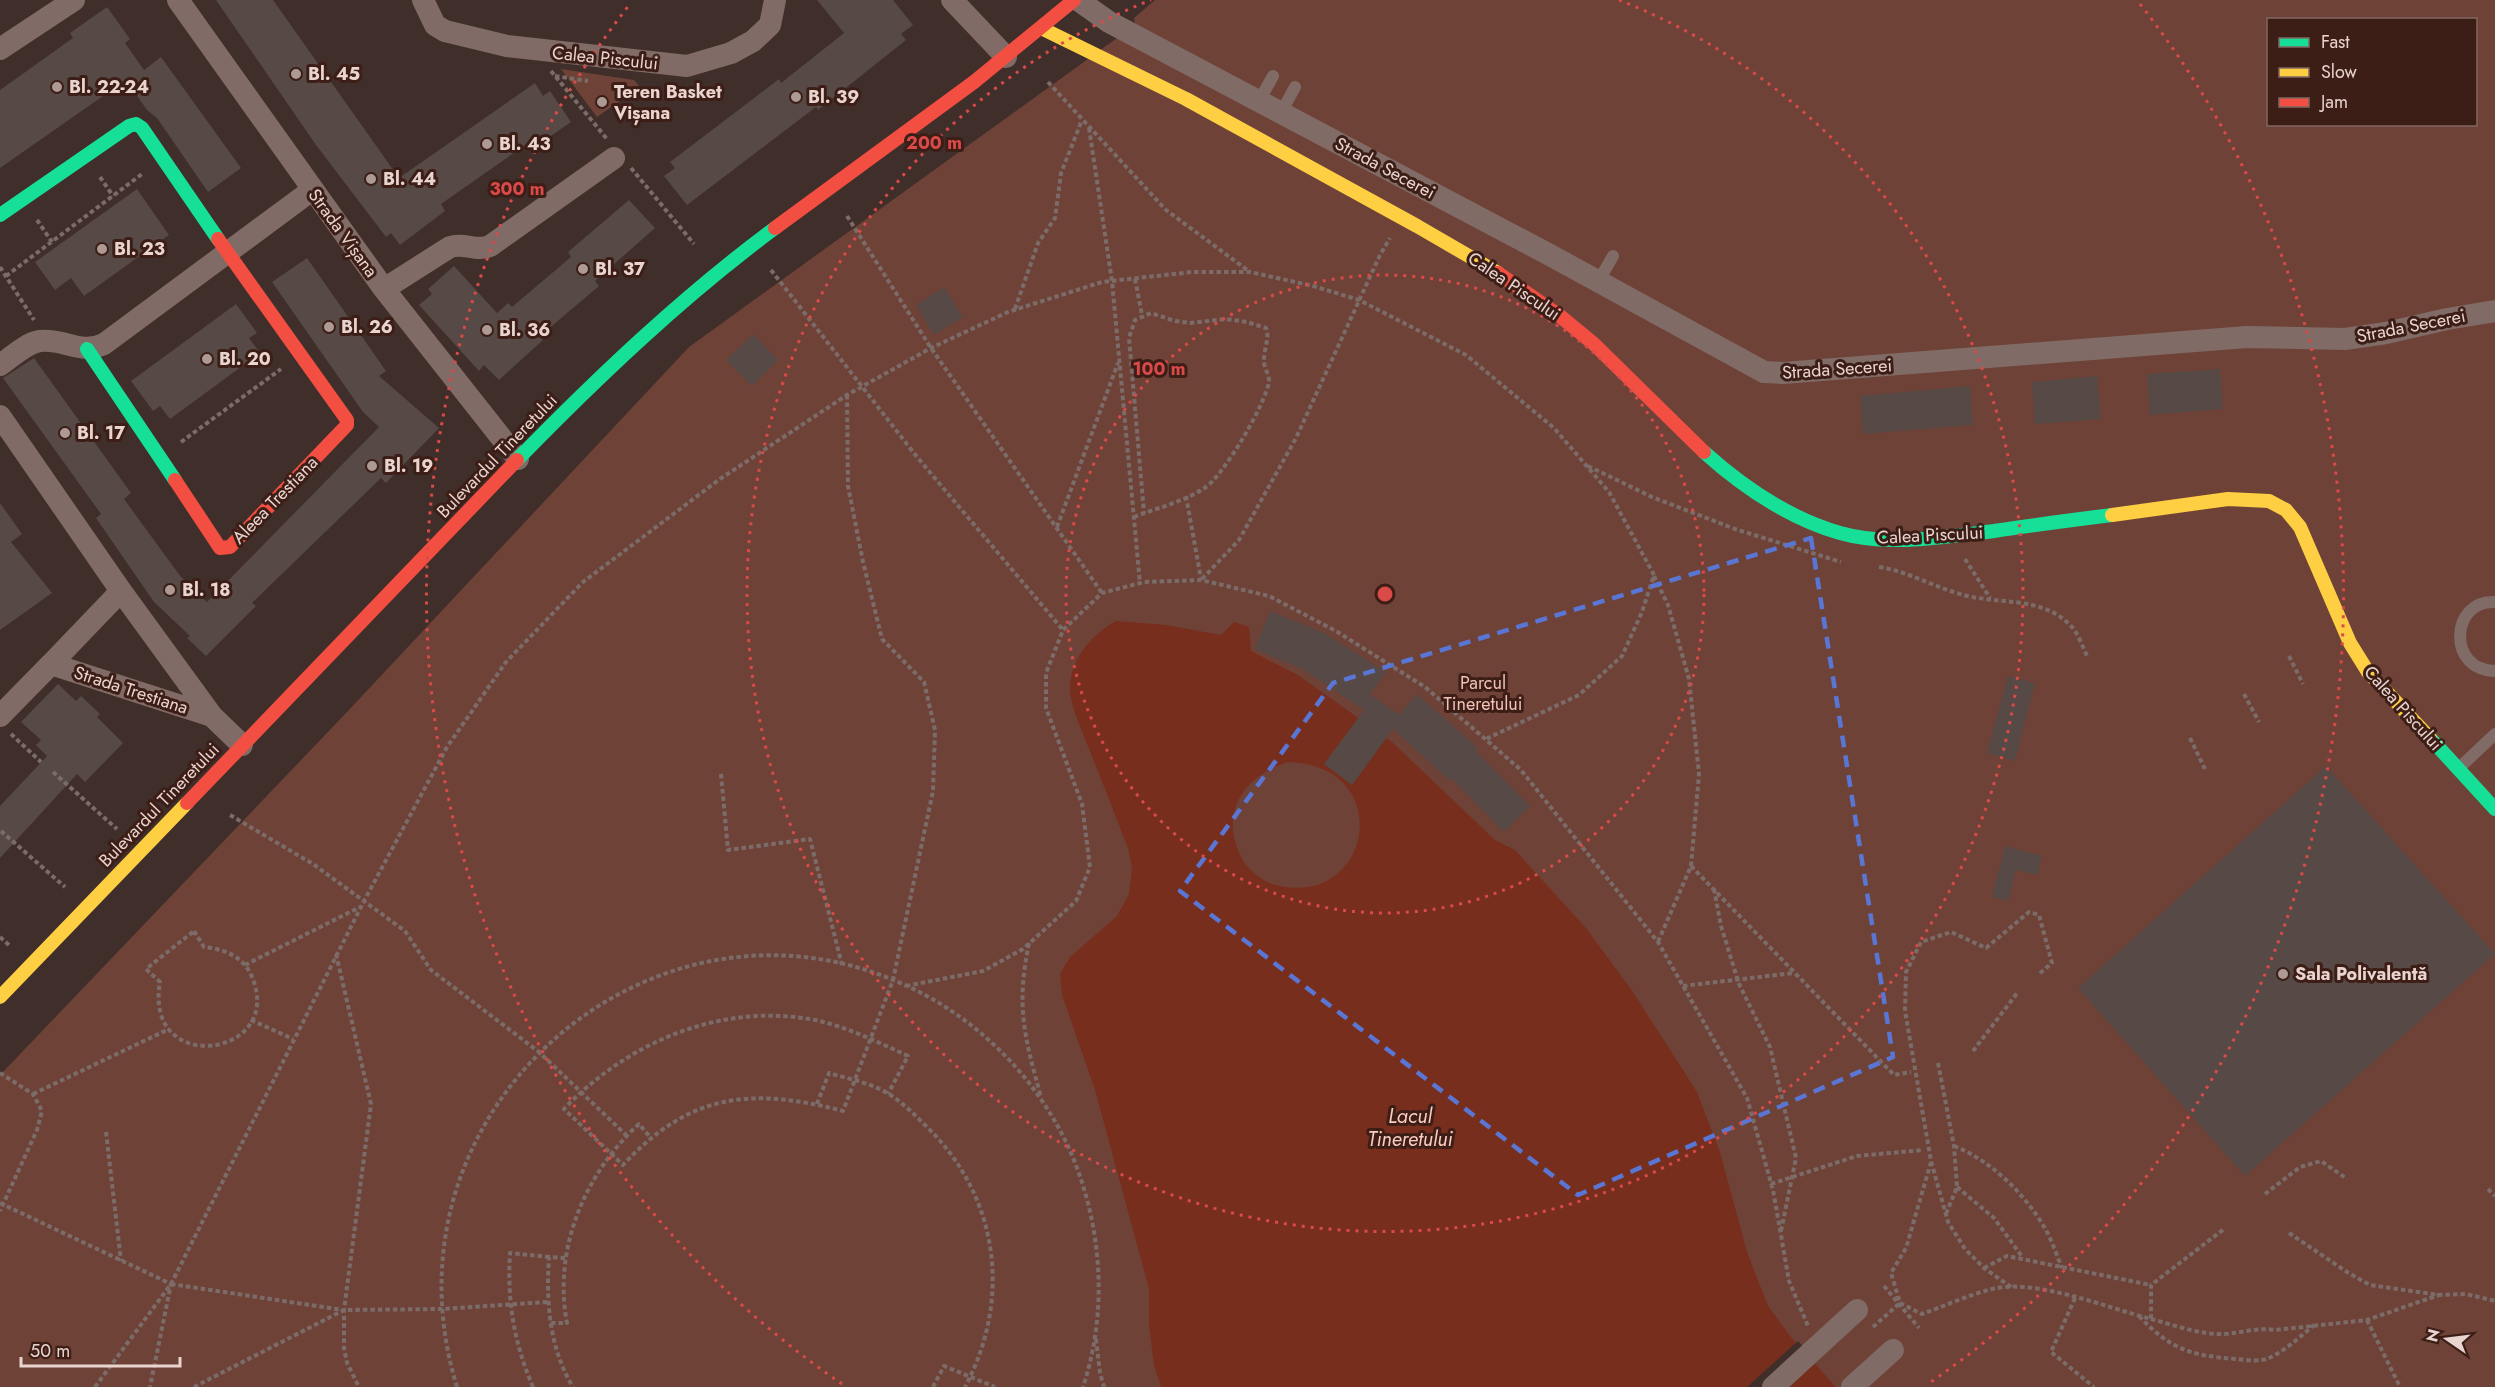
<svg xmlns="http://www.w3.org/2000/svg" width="2495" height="1387" font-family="Jost,sans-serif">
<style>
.green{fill:#6f4237;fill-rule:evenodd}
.water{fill:#782e1d;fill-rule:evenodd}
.pier{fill:#3f2e29}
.building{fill:#574945}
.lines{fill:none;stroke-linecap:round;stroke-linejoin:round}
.path{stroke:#7c6c69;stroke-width:4;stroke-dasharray:4.5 3;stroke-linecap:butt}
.lane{stroke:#806b66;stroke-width:12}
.street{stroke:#806b66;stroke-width:22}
.fast{stroke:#16e098;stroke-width:14}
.slow{stroke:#ffcf43;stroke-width:14}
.jam{stroke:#f24e42;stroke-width:14}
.street-bridge{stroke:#806b66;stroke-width:22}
.marked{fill:none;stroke:#5a76d5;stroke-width:4.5;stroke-dasharray:12 8;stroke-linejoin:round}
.ring{fill:none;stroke:#da4a49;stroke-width:3;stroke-dasharray:3 6}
.poi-dot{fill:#ae9a95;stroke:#3c1e17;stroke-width:2}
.labels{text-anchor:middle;stroke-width:6;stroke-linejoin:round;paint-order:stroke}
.street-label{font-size:18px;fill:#e9d4cf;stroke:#3c1e17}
.poi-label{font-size:18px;font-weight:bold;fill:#e9d4cf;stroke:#3c1e17;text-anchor:start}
.park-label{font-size:18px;fill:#f2c2b6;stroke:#3c1e17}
.water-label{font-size:20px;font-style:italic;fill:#fcccc0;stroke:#3c1e17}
.centre{fill:#da4a49;stroke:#3c1e17;stroke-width:3}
.ring-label{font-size:18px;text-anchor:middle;font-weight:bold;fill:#da4a49;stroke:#3c1e17;stroke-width:6;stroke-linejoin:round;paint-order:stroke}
</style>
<rect width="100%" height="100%" fill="#3f2e29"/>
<path class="green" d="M1155,0H2495V1387H0V1075L347,712L689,347L1135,25L1134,18ZM2268,20H2476V124H2268Z
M561,69L634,80L640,87L597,117Z"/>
<path class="water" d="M1116,621L1166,625L1221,635L1234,622L1249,627L1251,651L1298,675L1392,742L1495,840L1515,850L1586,928L1633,992L1697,1092L1720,1152L1747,1252L1768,1306L1790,1336L1836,1387H1161L1154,1365L1149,1326V1289L1095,1090L1062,995L1060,974L1070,957L1117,916L1129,894L1132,868L1128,848C1114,813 1101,778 1087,744C1081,728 1071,707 1070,691C1069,660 1091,635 1116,621ZM1288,762C1396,765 1373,905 1280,886C1264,883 1248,871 1241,857C1219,811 1244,776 1288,762Z"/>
<path class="pier" d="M1798,1341L1816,1361L1787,1387H1747Z"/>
<path class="building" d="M216,0H273L399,178L535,83L543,96L550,91L571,122L535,147L531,141L441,204L445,211L400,245L391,233L386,237L316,145Z
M817,0H893L913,25L901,34L906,40L818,110L816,107L687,205L664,176L675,168L670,162L779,79L781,83L844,33Z
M107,7L130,39L125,43L144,70L161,57L241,168L208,192L157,118L147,110L126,80L0,168V90L73,38L70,33Z
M137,189L169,235L84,296L71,278L55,290L35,262Z
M629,200L655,228L595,281L599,286L540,336L543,340L499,380L484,365L479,371L419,305L432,294L428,289L454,266L497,313L508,303L512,307L571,257L568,252Z
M307,258L386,371L379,376L439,428L386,483L381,478L252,603L256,606L206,656L187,638L190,636L154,602L96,518L101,514L3,378L34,358L131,493L124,499L181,577L207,602L379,427L363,412L272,282Z
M944,287L963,317L934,335L916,305Z
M236,304L257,333L249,338L260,353L170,419L160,406L153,411L131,381Z
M753,334L778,360L752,386L726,360Z
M2220,369L2223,409L2150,415L2147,374Z
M2097,376L2101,419L2035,424L2032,382Z
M1970,386L1973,425L1863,434L1860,396Z
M0,503L22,534L11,542L52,593L0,630Z
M1270,611L1324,633L1386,672L1370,694L1399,715L1417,694L1478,748L1476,751L1530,806L1504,832L1451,778L1449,780L1393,729L1352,785L1324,764L1364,710L1302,669L1255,649Z
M2008,676L2035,683L2015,761L1987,753Z
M58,684L76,701L81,696L100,714L97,717L123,743L85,782L77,774L0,858V806L47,756L36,745L41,740L21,722Z
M2326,766L2495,954L2245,1176L2078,988Z
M2005,846L2042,856L2037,875L2016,870L2008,901L1992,897Z"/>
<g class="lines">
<path class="path" d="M551,71L607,139
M555,76L588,81
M1048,82L1166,210L1250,272
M1089,128L1112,281L1140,584
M631,168L694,244
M100,177L113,196
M847,216L931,348L1102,593
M37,220L52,242
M0,267L34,320
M771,270L917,457L1063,630
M6,276L142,174
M1135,279L1142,315
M1015,309L1038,243L1055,218L1061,173L1082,120
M847,395L848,486L863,562L882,639L924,682L935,730L933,791L893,980L843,1111C751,1087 690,1093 623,1165L564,1109C628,1042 721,1002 815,1020C847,1027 878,1042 908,1056L888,1094
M181,442L281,369
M1588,466L1652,497L1735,529L1841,562
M1186,496L1201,579
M1134,517C1157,508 1186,501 1206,487C1223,476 1267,402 1269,381C1269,373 1263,367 1264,359C1264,349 1270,337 1266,328L1247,322L1226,319L1190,323L1175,321L1151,313L1135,320L1129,338L1144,513
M1057,527L1118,363
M1965,559L1990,598
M1879,567C1906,571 1930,585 1957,593C1995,606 2039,594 2070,625C2078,632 2083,648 2088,658
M1654,576L1668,605L1689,679L1699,774L1691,866L1658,942
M1202,579L1239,540L1296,438L1380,255L1390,238
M2289,656L2303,684
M2244,694L2259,722
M11,734L41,762
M2190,738L2205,769
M53,772L117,829
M721,774L728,850L810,839L842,965
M230,815L313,864L405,931L431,970L539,1052L626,1135
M1,831L65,887
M1691,866L1894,1075L1911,1072
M1714,889L1721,926L1739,984L1770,1047L1796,1158L1781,1231
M194,931L204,947C225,949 244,957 252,977C286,1057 143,1078 160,982L146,969Z
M0,937L9,945
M1029,943C1016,1006 1024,1036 1041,1097
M336,954L371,1104L344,1310V1348L347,1363L359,1387
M245,965L360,907
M906,986L983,971L1023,949L1076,901L1090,867L1082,804L1046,708V673L1063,630L1102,593L1144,582L1201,580L1269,596L1336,631L1425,687L1521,770L1658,942L1747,1098L1773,1190L1789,1281L1808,1326
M1683,986L1793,973
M251,1020L293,1039
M1973,1051L2018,992
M1938,1063L1954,1146L1957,1187L1946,1214
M0,1073L33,1094L42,1111L37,1130L0,1211
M33,1094L169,1029
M817,1104L829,1073C849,1079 871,1083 889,1094C903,1103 915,1115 927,1127C999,1197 1012,1299 965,1387
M106,1132L121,1261
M1954,1146C1992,1161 2025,1194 2046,1230C2052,1241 2057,1256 2062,1268
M1931,1162L1906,1248L1891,1273L1900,1303L1922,1314C1945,1306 1968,1295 1992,1289C2035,1278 2108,1308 2151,1319V1285L2224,1229
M1771,1184L1857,1156L1923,1150
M1957,1187L1994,1218L2023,1258
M2488,1189L2495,1196
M2265,1194L2300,1167L2321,1161L2347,1179
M0,1203L171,1284L150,1387
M2289,1233L2347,1272L2370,1285L2439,1295L2466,1294L2495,1301
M565,1258L549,1257C546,1301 549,1348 573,1387
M1984,1268L2007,1256L2151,1285
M171,1284L343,1310
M1884,1286L1919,1328
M2011,1287L1984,1268L1965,1249L1948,1222L1931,1161L1905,1011L1906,972L1921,942L1951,932L1986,948L2029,912L2039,915L2052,963L2039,974
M2075,1298L2051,1352L2094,1387
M2139,1316C2171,1350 2192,1356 2237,1359C2246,1360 2261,1362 2269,1358C2286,1350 2300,1337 2314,1325
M2151,1319C2174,1325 2200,1335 2224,1334C2242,1333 2257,1327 2275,1330L2367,1320L2439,1295
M2367,1320L2400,1387
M551,1323H567C553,1250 584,1174 639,1124L650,1137
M1873,1327L1900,1303
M1096,1339L1100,1373L1104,1387
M95,1387L171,1284L364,901L447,747L506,662L583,582L720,479L847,395L931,348L1008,312L1102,282L1192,272H1250L1313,286L1359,300L1466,355L1554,428L1609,492L1654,575L1642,612L1622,656L1579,695L1486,739
M194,1387L344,1310L442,1309L547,1302
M457,1387C369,1102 673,850 934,1000C992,1034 1038,1084 1067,1144C1102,1220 1109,1308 1083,1387
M533,1387C514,1343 507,1301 510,1253L549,1257
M933,1387L944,1366L995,1387"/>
<path class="lane" d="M1259,101L1273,76
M1281,113L1295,87
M1598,282L1613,256
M2495,602C2451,599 2446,670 2495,671
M2459,768L2495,734"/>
<path class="street" d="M178,0L384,289L518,459
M423,0L435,25L445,31L507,46L687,66L731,53L753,41L770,25L775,0
M952,0L1006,57
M1078,0L1109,22L1550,255L1764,372L1783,373L2247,337L2345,339L2386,333L2447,319L2495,311
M0,49L74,0
M384,289L450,247C464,242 477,252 490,246L614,158
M0,365C12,357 26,343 40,341C64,338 80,355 104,344L312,190
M0,416L121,591L212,716L242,745
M51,664L121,591
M0,716L51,664L212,716"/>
<path class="fast" d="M0,215L129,126L136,124L142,128L218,239
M87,349L175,480
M1704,452C1744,488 1788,518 1840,533C1889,547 1944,537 1994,531C2033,525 2072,520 2112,515
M517,460C598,377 682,297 775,228
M2430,738L2495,809"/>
<path class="slow" d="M1041,28L1186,99L1417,226L1498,273
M2112,515L2228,499L2269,501L2286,510L2300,527L2350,643L2368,672L2430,738
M0,997L187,803"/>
<path class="jam" d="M775,228L974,82L1074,0
M1498,273L1560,316L1594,344L1704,452
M175,480L220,548L230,547L347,425V420L218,239
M187,803L517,460"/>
<path class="street-bridge" d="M1773,1387L1857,1310
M1852,1387L1893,1350"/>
</g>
<path class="marked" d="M1811,538L1893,1057L1578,1195L1180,891L1333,683Z"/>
<g class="ring">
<circle cx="1385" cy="594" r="319"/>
<path d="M1619 0A638 638 0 1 1 1151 0"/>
<path d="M842 1384A958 958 0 0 1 630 4M2140 4A958 958 0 0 1 1928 1384"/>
</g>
<g class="poi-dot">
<circle cx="296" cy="74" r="6"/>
<circle cx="57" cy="87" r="6"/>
<circle cx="796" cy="97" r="6"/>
<circle cx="602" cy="102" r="6"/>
<circle cx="487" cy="144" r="6"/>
<circle cx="371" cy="179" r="6"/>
<circle cx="102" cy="249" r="6"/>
<circle cx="583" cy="269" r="6"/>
<circle cx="329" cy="327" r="6"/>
<circle cx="487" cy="330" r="6"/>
<circle cx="207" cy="359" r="6"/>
<circle cx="65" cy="433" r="6"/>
<circle cx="372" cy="466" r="6"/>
<circle cx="170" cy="590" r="6"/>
<circle cx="2283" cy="974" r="6"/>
</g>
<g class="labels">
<g class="street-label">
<text transform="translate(605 58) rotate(6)" y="6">Calea Piscului</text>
<text transform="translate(1385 168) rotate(28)" y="6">Strada Secerei</text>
<text transform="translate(343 233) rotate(54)" y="6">Strada Vișana</text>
<text transform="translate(1514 286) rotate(34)" y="6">Calea Piscului</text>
<text transform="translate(2411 326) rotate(-11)" y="6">Strada Secerei</text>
<text transform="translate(1837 369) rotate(-4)" y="6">Strada Secerei</text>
<text transform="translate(497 456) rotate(-46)" y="6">Bulevardul Tineretului</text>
<text transform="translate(275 500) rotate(-46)" y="6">Aleea Trestiana</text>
<text transform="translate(1930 535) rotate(-3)" y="6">Calea Piscului</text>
<text transform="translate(131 690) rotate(18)" y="6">Strada Trestiana</text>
<text transform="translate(2403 708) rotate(48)" y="6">Calea Piscului</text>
<text transform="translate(159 805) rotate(-46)" y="6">Bulevardul Tineretului</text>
</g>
<g class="poi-label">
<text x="308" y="80">Bl. 45</text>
<text x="69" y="93">Bl. 22-24</text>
<text x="614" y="98">Teren Basket<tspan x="614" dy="21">Vișana</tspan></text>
<text x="808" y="103">Bl. 39</text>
<text x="499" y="150">Bl. 43</text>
<text x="383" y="185">Bl. 44</text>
<text x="114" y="255">Bl. 23</text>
<text x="595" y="275">Bl. 37</text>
<text x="341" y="333">Bl. 26</text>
<text x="499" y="336">Bl. 36</text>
<text x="219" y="365">Bl. 20</text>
<text x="77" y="439">Bl. 17</text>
<text x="384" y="472">Bl. 19</text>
<text x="182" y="596">Bl. 18</text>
<text x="2295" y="980">Sala Polivalentă</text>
</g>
<g class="park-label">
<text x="1483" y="689">Parcul<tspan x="1483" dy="21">Tineretului</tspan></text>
</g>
<g class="water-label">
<text x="1410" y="1123">Lacul<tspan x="1410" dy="23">Tineretului</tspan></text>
</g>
</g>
<circle cx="1385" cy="594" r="9" class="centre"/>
<g class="ring-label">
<text x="934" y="149">200 m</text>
<text x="517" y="195">300 m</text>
<text x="1159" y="375">100 m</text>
</g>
<rect x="2267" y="18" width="210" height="108" fill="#3c1e17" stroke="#816761" stroke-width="1.5"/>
<rect x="2279" y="38" width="30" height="9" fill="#16e098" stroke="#816761" stroke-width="1.5"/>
<text x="2321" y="48" font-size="18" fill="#e9d4cf">Fast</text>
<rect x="2279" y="68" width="30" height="9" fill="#ffcf43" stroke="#816761" stroke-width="1.5"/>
<text x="2321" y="78" font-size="18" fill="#e9d4cf">Slow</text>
<rect x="2279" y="98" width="30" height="9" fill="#f24e42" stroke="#816761" stroke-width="1.5"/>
<text x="2321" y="108" font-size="18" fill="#e9d4cf">Jam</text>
<g transform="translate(2447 1339) rotate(284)" stroke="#3c1e17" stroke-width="4.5" paint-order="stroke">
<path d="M0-4.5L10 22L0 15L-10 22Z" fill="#e9d4cf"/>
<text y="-9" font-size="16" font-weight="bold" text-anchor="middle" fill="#e9d4cf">N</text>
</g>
<path d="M21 1357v9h159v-9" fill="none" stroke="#e9d4cf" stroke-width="3"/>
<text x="30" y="1357" font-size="18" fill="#e9d4cf" stroke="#3c1e17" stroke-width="4.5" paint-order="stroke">50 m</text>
</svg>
